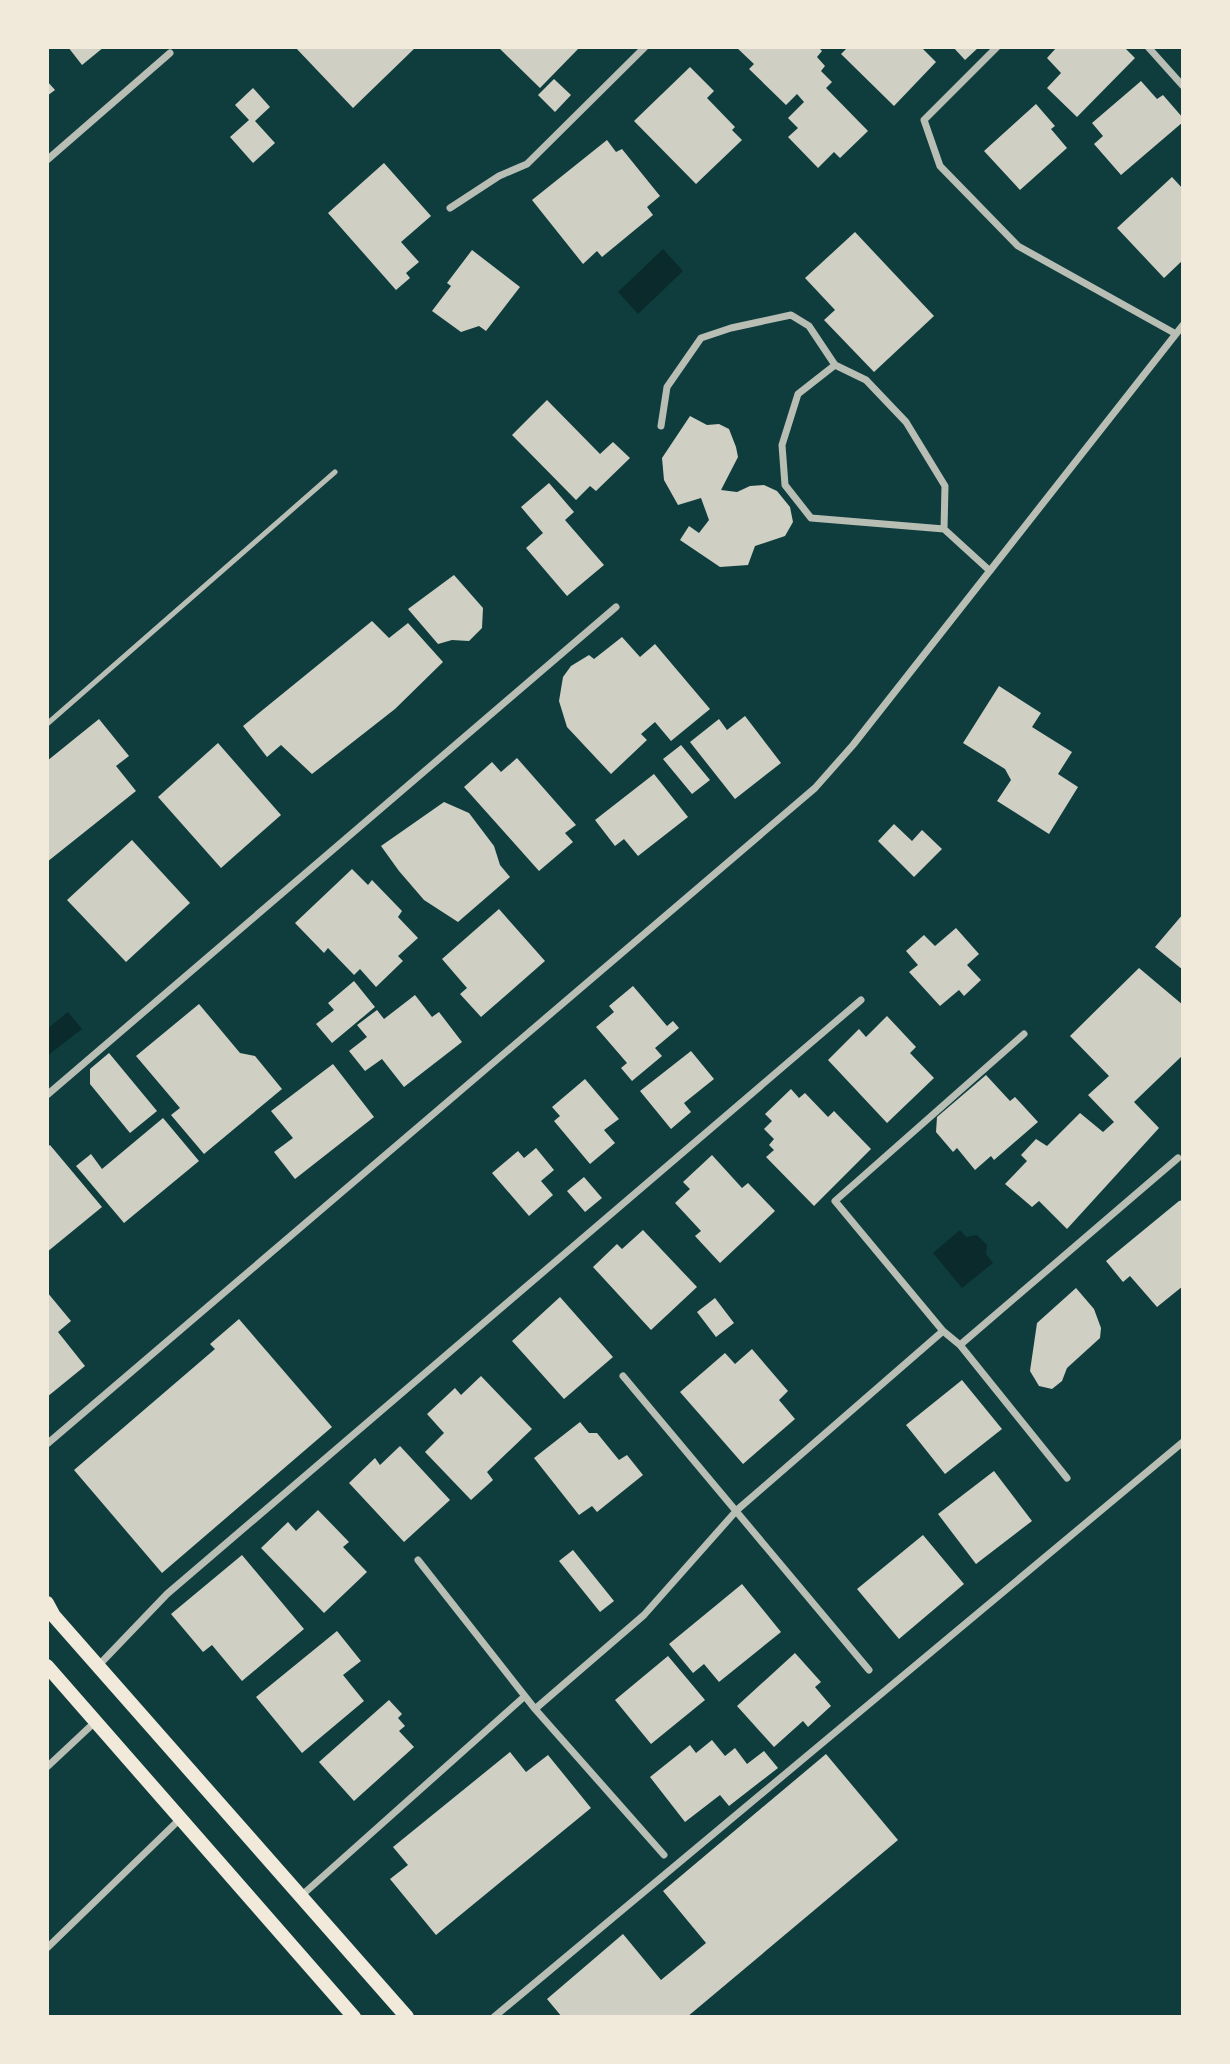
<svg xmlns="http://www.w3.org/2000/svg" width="1230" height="2064" font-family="Georgia,serif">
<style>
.water{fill:#0a2a2b}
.building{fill:#cfcfc3}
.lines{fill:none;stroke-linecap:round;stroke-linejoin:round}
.service{stroke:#b8beb3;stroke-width:5}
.minor{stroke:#b8beb3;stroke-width:7}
.secondary{stroke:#f1e9da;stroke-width:14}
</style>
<rect width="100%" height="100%" fill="#0f3d3e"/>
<path class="water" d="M663,249L683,271L638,314L618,292Z
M68,1012L82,1029L47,1056V1029Z
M960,1230L966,1237L977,1235L987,1245L986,1254L993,1263L962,1288L933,1253Z"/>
<path class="building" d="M68,47H104L82,65Z
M295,47H416L353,108Z
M498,47H580L540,88Z
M736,47H818L822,51L817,57L825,66L821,71L832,82L826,88L868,131L840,158L834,152L818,168L788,137L798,128L788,118L804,102L797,94L786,105L749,69L754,64Z
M848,47H921L936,62L894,106L841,54Z
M953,47H979L965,60Z
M1057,47H1124L1135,58L1077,117L1047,88L1061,73L1047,58Z
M690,67L714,91L707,98L735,127L732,130L742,140L696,184L634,121Z
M554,79L571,95L555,112L538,95Z
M47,81L55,90L47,96Z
M1141,81L1157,99L1163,95L1183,118V122L1121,175L1094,144L1103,136L1092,123Z
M253,88L270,107L255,121L275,143L253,163L230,137L249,120L235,105Z
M1036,104L1055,126L1051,129L1067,148L1020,190L984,151Z
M607,140L616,152L622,149L660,196L647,207L653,215L602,257L597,251L583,264L532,200Z
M384,163L431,216L401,242L419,262L406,273L410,278L396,290L328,213Z
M1172,177L1183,189V260L1164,278L1117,228Z
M855,232L934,316L874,372L824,320L835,310L805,278Z
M472,250L520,287L486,331L479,326L461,332L432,311L451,286L447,283Z
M547,400L600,454L613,442L630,458L596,491L590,486L576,500L512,435Z
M690,416L707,425L719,424L729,429L736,447L738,457L721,490L737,492L750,486L764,485L777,491L790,507L793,522L785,536L755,546L748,565L720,567L680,540L689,526L699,533L709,520L701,498L678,505L664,480L662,458Z
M549,483L574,512L565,520L604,565L567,596L526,548L543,533L521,507Z
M454,575L483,608L482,628L469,641L452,640L438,644L408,609Z
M372,621L389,638L408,623L443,662L395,709L312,774L281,745L267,757L243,726Z
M622,637L640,657L655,644L710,709L671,741L655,722L641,734L647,740L611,774L567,727L559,701L563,677L571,666L589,655L594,659Z
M999,686L1041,713L1032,727L1072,752L1058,774L1078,787L1049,834L997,801L1011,780L1005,769L963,743Z
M745,716L781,763L735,799L690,742L719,719L727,730Z
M99,719L129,756L116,766L136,791L47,862V761Z
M218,743L281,815L221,868L158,797Z
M681,745L710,780L692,794L663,759Z
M517,758L576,825L565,833L573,842L539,871L464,787L492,762L501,772Z
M654,774L688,817L638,856L624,839L615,846L595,820Z
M444,802L469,813L494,846L500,865L510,877L458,922L424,900L399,871L381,846Z
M894,824L912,841L922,830L942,849L914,877L878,841Z
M132,840L190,903L126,962L67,900Z
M352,869L368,885L372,880L402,911L398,917L418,938L398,956L403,961L376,987L360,969L354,975L328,948L324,953L295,923Z
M499,909L545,961L481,1017L460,994L467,988L442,959Z
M1183,914V970L1155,947Z
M956,928L979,954L967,965L981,980L964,996L959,990L940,1006L909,972L918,965L906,951L924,935L935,946Z
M1139,968L1183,1005V1055L1134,1102L1159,1128L1067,1229L1039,1201L1032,1207L1005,1184L1027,1161L1021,1155L1036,1139L1047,1146L1080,1113L1103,1132L1114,1122L1088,1095L1109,1076L1070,1036Z
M354,981L375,1007L332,1043L316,1024L334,1010L328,1003Z
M633,986L667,1026L673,1021L679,1028L655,1048L662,1056L632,1081L621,1068L627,1063L596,1027L614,1012L609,1006Z
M415,995L432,1017L439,1012L462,1042L404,1087L382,1059L365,1071L349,1051L367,1037L357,1025L377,1010L384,1019Z
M199,1004L240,1053L255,1056L282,1089L204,1154L171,1115L180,1108L136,1056Z
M887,1016L916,1047L910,1053L934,1078L887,1123L828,1060L859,1029L866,1037Z
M691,1051L714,1079L684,1103L691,1112L671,1129L640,1091Z
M109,1053L157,1111L130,1133L90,1084V1069Z
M333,1064L374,1117L295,1179L274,1152L293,1138L271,1111Z
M986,1075L1010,1101L1015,1097L1038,1122L994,1160L991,1156L975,1170L957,1148L953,1152L936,1132L937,1117Z
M585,1079L619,1119L604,1130L615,1143L590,1164L554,1121L560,1116L552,1107Z
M791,1089L799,1098L805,1093L828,1117L834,1111L871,1149L814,1206L766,1157L774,1150L769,1145L774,1139L764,1129L772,1121L765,1114Z
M163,1118L199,1161L124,1223L76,1166L91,1154L102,1169Z
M50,1145L102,1207L47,1252V1147Z
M536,1148L554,1170L541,1181L553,1195L529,1216L492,1173L518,1151L524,1158Z
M712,1155L742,1188L748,1183L775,1211L720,1263L695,1236L701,1231L675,1203L690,1189L683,1182Z
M584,1177L602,1198L585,1212L567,1191Z
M1183,1200V1286L1157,1307L1130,1276L1123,1282L1106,1261L1179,1201Z
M643,1230L697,1287L651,1330L593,1267L617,1244L622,1249Z
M1076,1288L1094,1309L1101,1328L1100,1338L1067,1368L1062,1381L1052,1389L1039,1386L1030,1371L1037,1323Z
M47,1292L71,1321L58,1332L85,1366L47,1397Z
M560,1297L613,1357L564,1399L512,1341Z
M715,1298L734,1323L716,1337L697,1312Z
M239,1319L332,1427L162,1573L74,1470L215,1349L210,1344Z
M752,1349L788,1391L779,1400L795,1419L743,1464L680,1392L725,1353L735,1364Z
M481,1376L532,1429L487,1472L493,1480L471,1500L425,1452L444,1433L427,1414L455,1388L461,1395Z
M962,1380L1002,1429L945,1474L906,1425Z
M580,1422L589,1433H597L619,1460L627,1455L643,1475L597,1512L592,1506L579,1515L534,1458Z
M400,1446L450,1500L404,1542L349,1483L375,1458L380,1465Z
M994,1471L1032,1521L976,1564L938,1514Z
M318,1510L349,1542L343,1547L367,1572L324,1613L261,1548L288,1522L296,1531Z
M923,1535L964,1584L899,1639L857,1589Z
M573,1550L614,1601L600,1612L559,1561Z
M242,1555L304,1629L242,1681L212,1645L203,1652L171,1614Z
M742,1584L781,1632L719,1682L704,1664L693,1673L669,1644Z
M337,1631L361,1661L343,1675L364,1701L302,1753L256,1697Z
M795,1653L821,1682L815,1687L831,1706L808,1727L803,1721L774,1747L737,1706Z
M668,1656L705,1700L651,1744L615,1700Z
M389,1700L402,1714L398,1718L405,1726L399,1731L414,1747L354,1801L319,1762Z
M712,1740L725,1756L735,1748L747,1764L764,1751L778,1768L729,1806L720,1795L685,1822L650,1777L690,1745L696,1753Z
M510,1752L526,1772L548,1755L591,1808L436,1935L390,1879L408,1865L393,1847Z
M826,1754L898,1840L687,2017H562L547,1999L623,1934L661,1980L706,1943L663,1891Z"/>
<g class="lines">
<path class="service" d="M47,724L335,472"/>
<path class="minor" d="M997,47L924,120L940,166L1018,246L1176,334
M1148,47L1183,86
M47,160L170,53
M450,208L499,176L527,164L645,47
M835,365L798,394L782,445L785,485L811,518L944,529
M661,426L667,387L701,338L731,328L791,315L809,326L835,365L866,380L906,422L945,486L944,529L990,571
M1024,1034L835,1201L943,1331L960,1345L1067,1478
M47,1095L616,607
M960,1345L1178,1158
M623,1376L869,1670
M47,1444L815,788L853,745L1183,325
M418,1560L535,1709L664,1855
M98,1666L167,1594L861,1000
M535,1709L644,1615L737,1510L943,1331
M47,1767L95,1722
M301,1896L525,1696
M47,1948L180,1819
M494,2017L1183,1442"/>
<path class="secondary" d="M47,1603L54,1616L407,2017
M47,1666L354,2017"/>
</g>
<rect width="1230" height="2064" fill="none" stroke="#f1e9da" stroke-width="98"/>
</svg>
